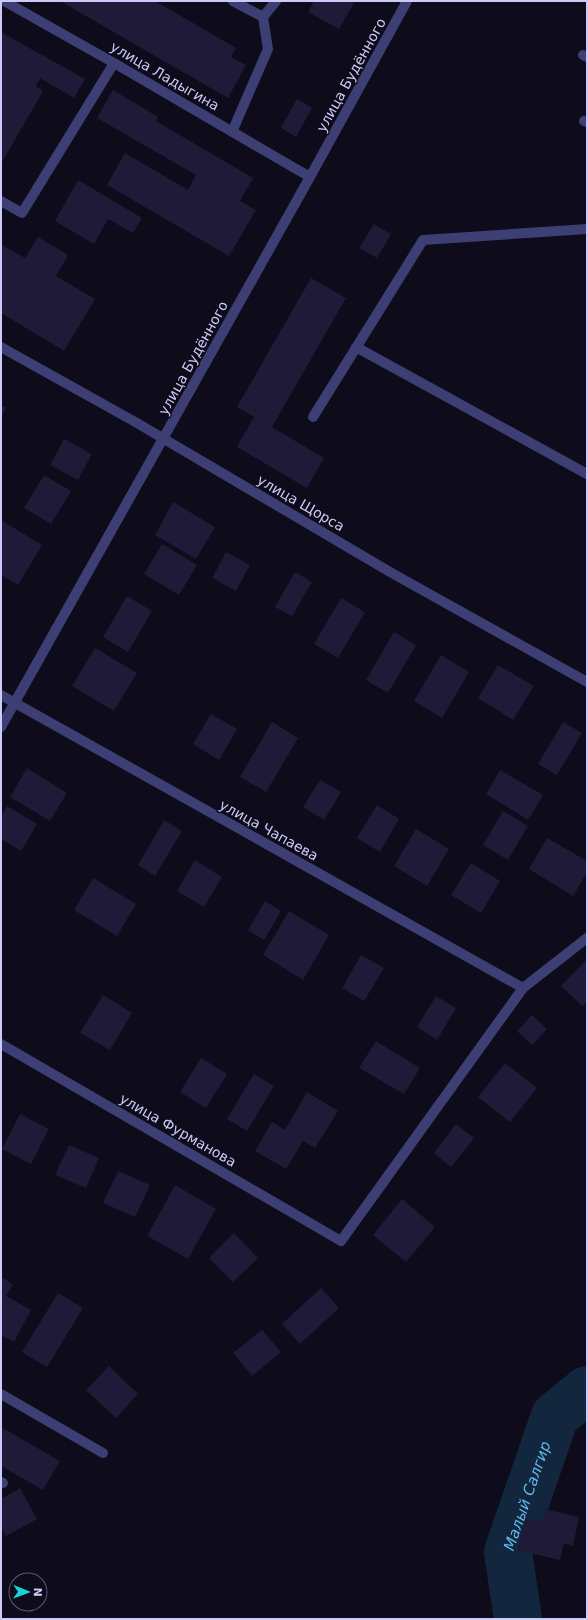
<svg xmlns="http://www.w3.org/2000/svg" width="588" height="1620" font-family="'DejaVu Sans',sans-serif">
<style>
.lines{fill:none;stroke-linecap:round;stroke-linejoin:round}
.river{stroke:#12263d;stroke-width:48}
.building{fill:#1e1a38}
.minor{stroke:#3c3e74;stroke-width:10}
.labels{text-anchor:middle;stroke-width:3;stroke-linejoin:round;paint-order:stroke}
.street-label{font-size:14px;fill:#cdcaf9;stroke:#0e0c1a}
.water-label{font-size:15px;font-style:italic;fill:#63b8ee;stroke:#0e0c1a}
</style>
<rect width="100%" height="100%" fill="#0e0c1a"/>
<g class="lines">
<path class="river" id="s1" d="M518,1619L508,1552L555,1416L587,1390"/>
</g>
<path class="building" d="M60,1H155L236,48L231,57L246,65L228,98Z
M314,1H355L339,29L308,12Z
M1,32L85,79L74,98L40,78L36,86L43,91L1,164Z
M113,90L158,117L156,121L253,178L240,201L256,210L229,256L107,185L125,153L188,190L196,175L97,118Z
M297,99L312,108L296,137L281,128Z
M78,180L142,218L133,233L108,219L94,244L55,221Z
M374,224L391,234L377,258L359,248Z
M38,237L68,255L56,276L95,299L64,351L1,313V244L25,258Z
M311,278L346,298L272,427L324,458L307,488L237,447L254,417L237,407Z
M1,405L6,408L1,417Z
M64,439L92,454L78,480L50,465Z
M44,475L71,491L51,524L24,508Z
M173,502L215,527L196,559L155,535Z
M1,520L42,545L18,585L1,575Z
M162,544L197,565L179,595L144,574Z
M226,552L250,565L236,591L212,578Z
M295,572L312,582L292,616L275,607Z
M127,596L152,611L128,652L103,637Z
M341,598L365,612L338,658L314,644Z
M394,632L416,645L388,693L366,680Z
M95,648L137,673L114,711L72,686Z
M441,655L469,672L442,718L414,701Z
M498,665L534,686L513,720L478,698Z
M211,714L237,729L219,760L193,744Z
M272,722L298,738L266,792L240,777Z
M563,722L582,733L557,775L538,764Z
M27,768L67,793L50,821L10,797Z
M500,770L543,795L528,820L486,794Z
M320,780L341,792L324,820L303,807Z
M377,805L399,819L380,852L357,838Z
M7,806L37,824L21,851L1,839V816Z
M503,811L528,826L508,860L483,845Z
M164,820L182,831L155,876L138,865Z
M416,829L449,849L427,886L394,866Z
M547,838L587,861V872L573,896L529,869Z
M195,860L222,877L204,907L177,891Z
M471,863L500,881L481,913L451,895Z
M93,878L136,904L117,936L74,910Z
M265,901L281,911L264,940L248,930Z
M289,911L329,935L303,980L263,955Z
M361,955L384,968L364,1001L342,988Z
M587,959V1001L582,1006L561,986Z
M103,995L132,1013L110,1050L80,1033Z
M436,996L456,1008L437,1040L417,1027Z
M532,1015L547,1029L532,1045L517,1031Z
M376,1041L420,1068L404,1094L359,1068Z
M201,1058L227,1074L206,1108L180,1092Z
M505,1063L537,1088L510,1122L478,1097Z
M254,1074L274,1086L247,1131L227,1119Z
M307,1092L338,1111L315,1148L303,1141L286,1169L255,1151L272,1122L285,1130Z
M20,1114L49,1129L31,1164L2,1149Z
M456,1124L474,1138L451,1167L434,1153Z
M69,1145L99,1158L86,1188L55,1175Z
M118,1171L150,1185L135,1217L103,1203Z
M175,1185L216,1209L188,1259L147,1236Z
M402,1199L435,1227L406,1262L373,1235Z
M234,1233L258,1258L233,1282L209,1258Z
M1,1277L13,1284L6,1296L31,1310L14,1342L1,1335Z
M321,1288L339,1308L300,1344L282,1324Z
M58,1293L83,1308L47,1367L22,1352Z
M262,1330L281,1352L252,1376L233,1353Z
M109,1366L138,1394L116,1418L86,1390Z
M1,1427L60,1461L43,1490L1,1466Z
M20,1488L37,1519L6,1536L1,1527V1499Z
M545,1509L579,1517L573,1546L564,1543L560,1560L518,1550L526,1518L542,1522Z"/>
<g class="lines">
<path class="minor" d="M4,1L114,63L310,177
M263,17L276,1
M583,55L587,57
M584,121L587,122
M232,132L268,49L263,17L233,1
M1,201L22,213L114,63
M1,347L137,423L390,572L587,682
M356,347L587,474
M313,417L423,240L587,229
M1,695L523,988
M1,727L310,177L407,1
M1,1044L341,1241L523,988L587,938
M1,1394L103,1453
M1,1482L3,1483"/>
</g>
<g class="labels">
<g class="street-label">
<text transform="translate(351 75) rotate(-61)" y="5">улица Будённого</text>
<text transform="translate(165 76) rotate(30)" y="5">улица Ладыгина</text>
<text transform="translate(193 358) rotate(-61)" y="5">улица Будённого</text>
<text transform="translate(301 503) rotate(30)" y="5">улица Щорса</text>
<text transform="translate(269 830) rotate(29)" y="5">улица Чапаева</text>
<text transform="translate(178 1130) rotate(30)" y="5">улица Фурманова</text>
</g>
<g class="water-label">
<text dy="5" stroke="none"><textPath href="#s1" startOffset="127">Малый Салгир</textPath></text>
</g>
</g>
<rect width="588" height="1620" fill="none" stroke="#cdcaf9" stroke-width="4"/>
<g transform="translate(28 1592) rotate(91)"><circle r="19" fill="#0e0c1a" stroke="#5a5873"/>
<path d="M0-3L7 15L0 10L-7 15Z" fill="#17d3d9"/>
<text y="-6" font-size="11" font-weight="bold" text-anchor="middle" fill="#cdcaf9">N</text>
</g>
</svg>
